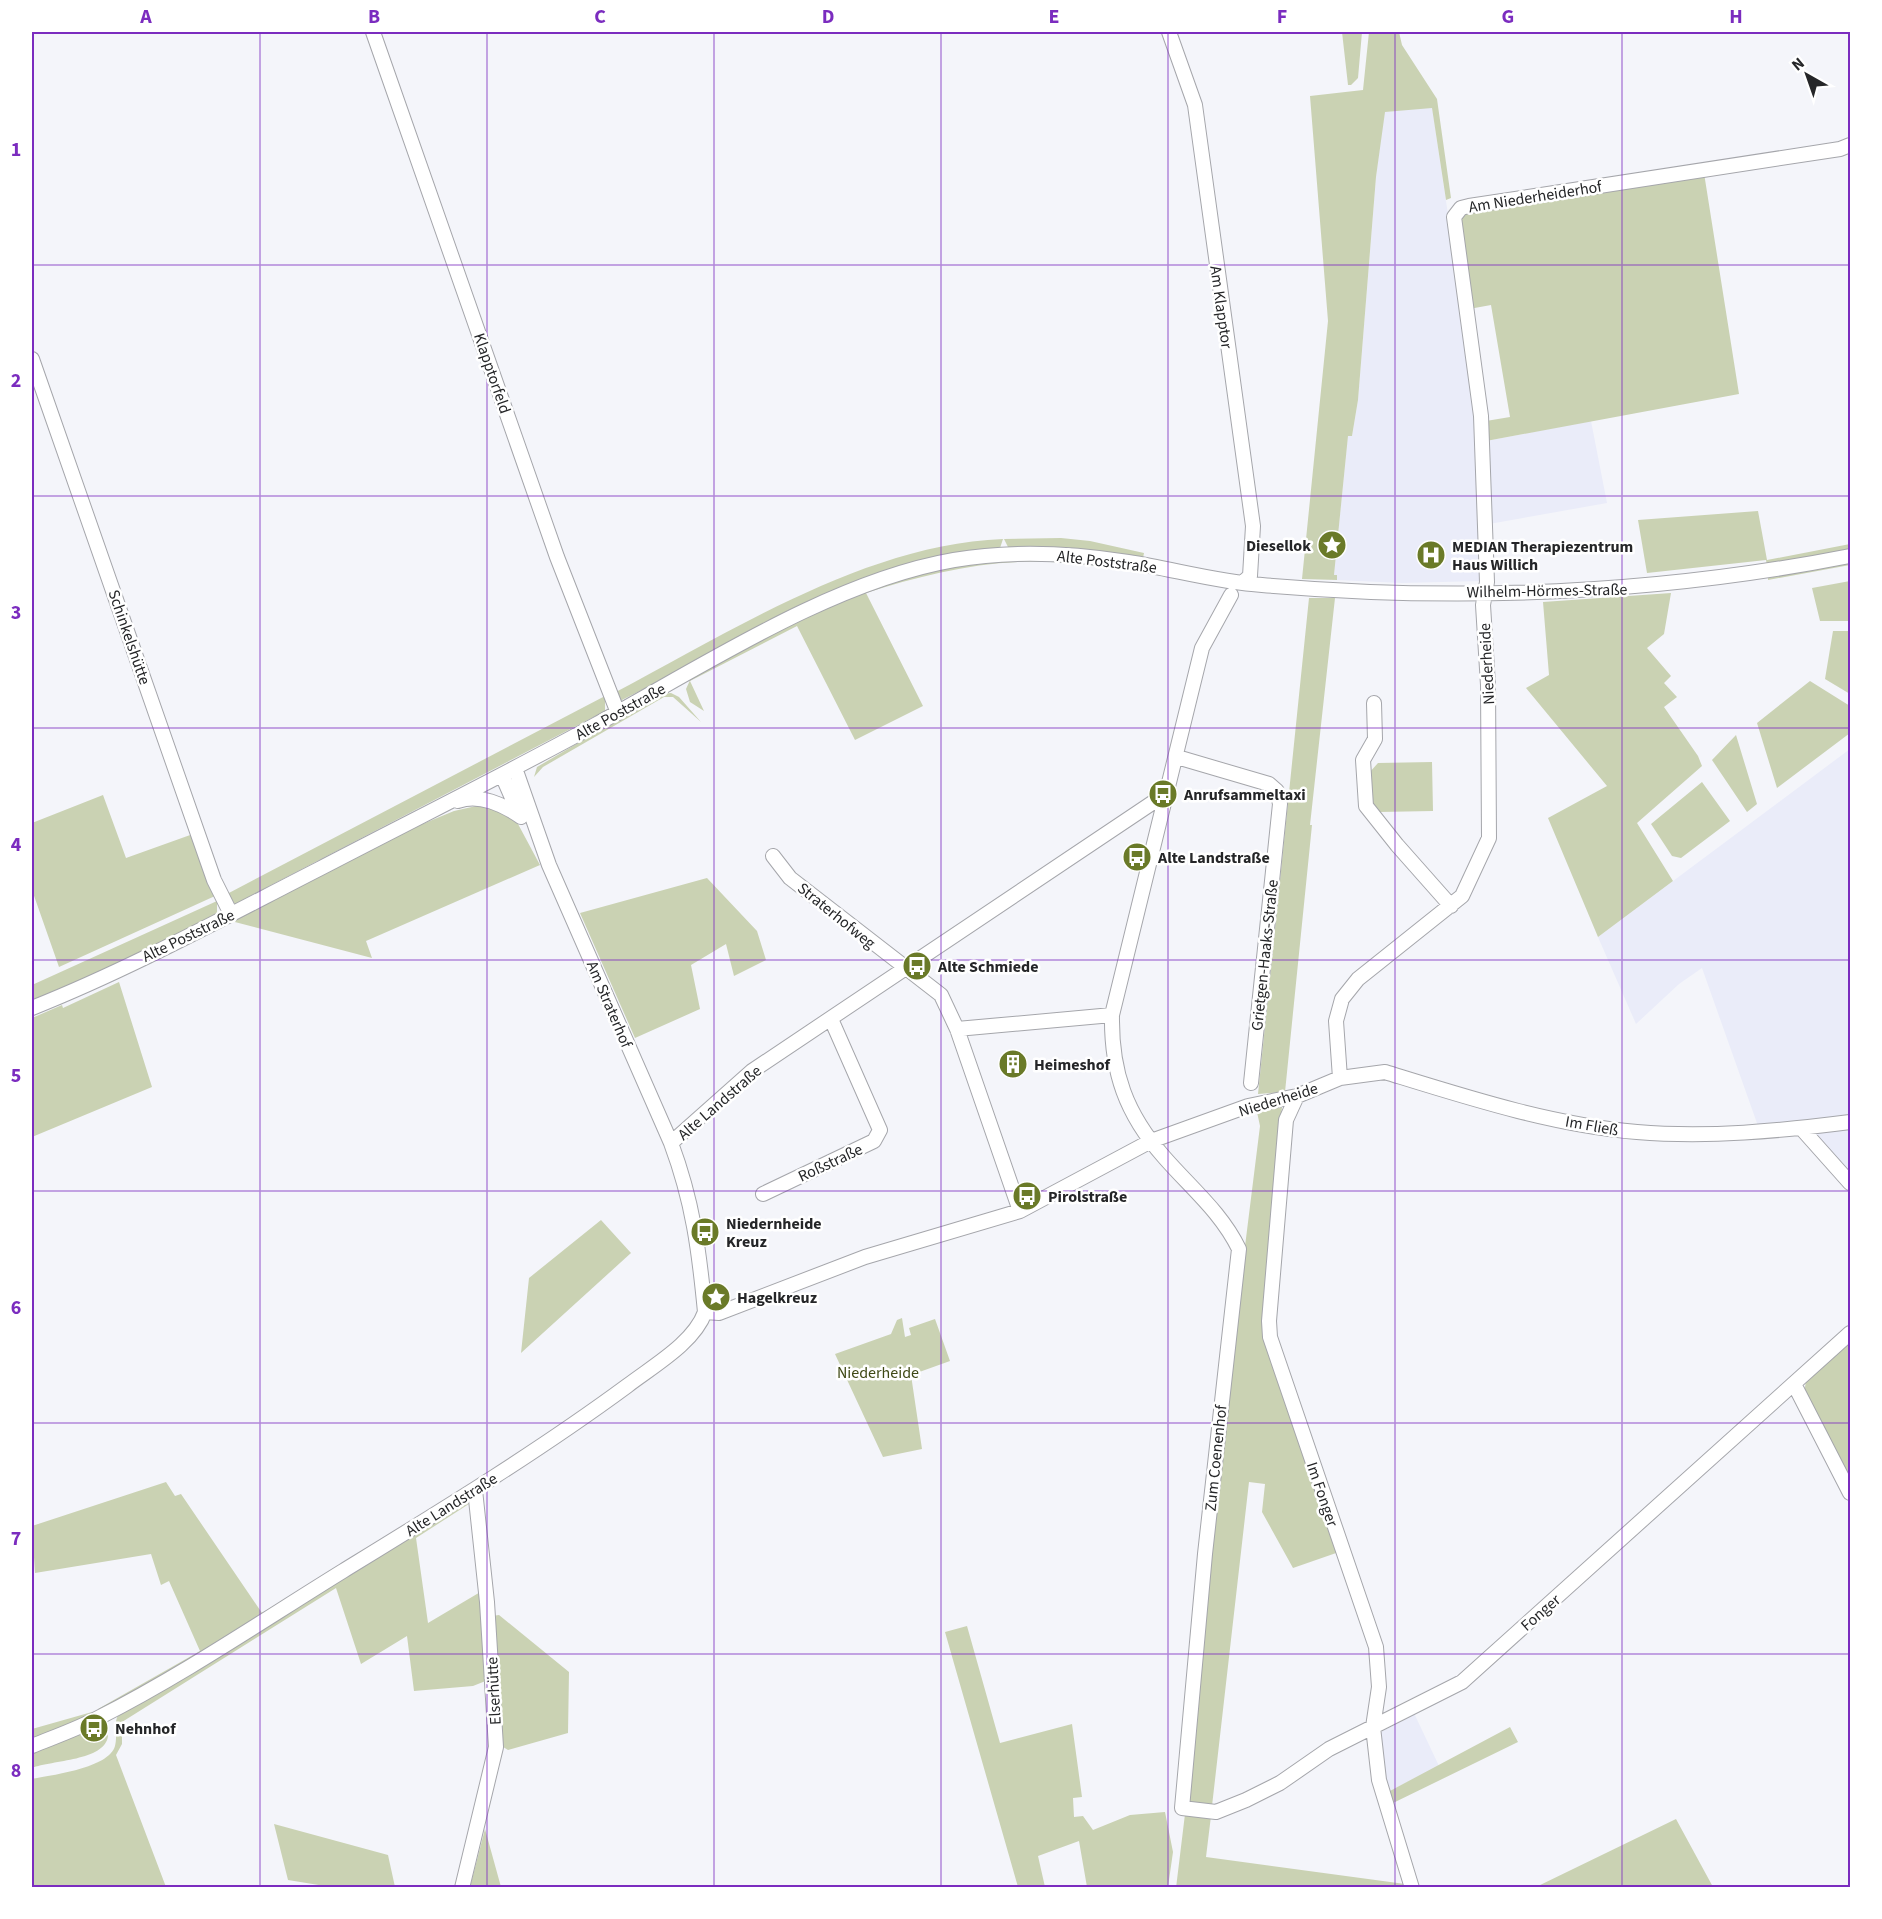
<svg xmlns="http://www.w3.org/2000/svg" width="1882" height="1919" font-family="'Source Sans 3',sans-serif">
<style>
.built{fill:#eaecf9}
.green{fill:#cad2b3}
.lines{fill:none;stroke-linecap:round;stroke-linejoin:round}
.minor-casing{stroke:#a5a6ab;stroke-width:16}
.minor{stroke:#fff;stroke-width:14}
.grid{fill:none;stroke:#7b2cbf;stroke-width:1.5;stroke-opacity:0.55}
.labels{text-anchor:middle;stroke-width:5;stroke-linejoin:round;paint-order:stroke}
.street-label{font-size:16px;fill:#252628;stroke:#fff}
.poi-label{font-size:16px;font-weight:bold;fill:#252628;stroke:#fff;text-anchor:start}
.park-label{font-size:16px;fill:#3f4915;stroke:#fff}
.neatline{fill:none;stroke:#7b2cbf;stroke-width:2}
.grid-label{font-size:20px;text-anchor:middle;font-weight:bold;fill:#7b2cbf}
</style>
<rect width="100%" height="100%" fill="#f4f5fa"/>
<path class="built" d="M1432,107L1477,409L1482,581L1402,583L1337,580V576L1334,575L1348,435L1352,436L1358,400L1376,177L1384,112Z
M1591,421L1607,503L1489,524L1486,441Z
M1850,749V1115L1758,1126L1702,968L1679,984L1636,1024L1598,937Z
M1850,1126V1178L1814,1137L1817,1130Z
M1413,1711L1439,1766L1388,1792L1382,1773L1379,1733L1412,1716Z"/>
<path class="green" d="M1342,32H1362L1358,78L1351,85H1348Z
M1369,32H1399L1402,45L1437,99L1451,198L1446,200L1432,108L1385,112L1376,177L1358,400L1352,436H1348L1334,575H1337V580L1302,579L1328,321L1310,96L1363,90Z
M1704,173L1739,394L1486,441V421L1510,417L1491,305L1469,309L1455,218L1461,211Z
M1758,511L1767,560L1850,544V550L1767,566L1766,560L1647,573L1638,520Z
M1061,538L1090,541L1144,553L1143,558L1088,550L1008,547L1004,539Z
M1003,539L1000,548L938,557L875,574L846,586L620,701L614,693C732,631 867,544 1003,539Z
M1059,559L1120,566L1199,582C1149,574 1100,564 1050,562C987,559 925,574 866,593L923,706L855,740L797,626L690,681L704,711L690,702L686,689L691,678C768,637 846,589 932,570C974,561 1016,560 1059,559Z
M1850,562V565L1768,580V578Z
M1850,581V621H1820L1812,588Z
M1671,593L1664,634L1647,648L1671,676L1664,683L1677,697L1664,707L1698,756L1702,766L1637,823L1673,881L1598,937L1548,818L1607,786L1526,688L1549,675L1543,602Z
M1309,598H1335L1310,825H1312L1285,1092L1258,1094Z
M1833,631H1850V694L1825,679Z
M1810,681L1850,706V733L1777,788L1757,723Z
M671,693L679,697L701,722L673,697H664L543,767L534,777L537,767L662,694Z
M605,696V711L235,904L227,894Z
M1736,735L1757,804L1747,812L1712,760Z
M1432,762L1433,811L1379,812L1369,802V773L1378,763Z
M1702,782L1730,821L1681,858L1672,856L1651,824Z
M103,795L126,858L193,834L215,896L59,967L32,890V823Z
M485,804L510,814L518,824L540,865L366,941L372,958L231,921L408,830L454,811Z
M707,878L757,931L766,960L734,976L726,944L691,965L700,1009L635,1038L580,913Z
M217,901V914L100,972L32,1002V985Z
M119,982L152,1087L32,1137V1018L62,1005L63,1008Z
M1282,1107L1264,1319L1339,1552L1293,1568L1262,1512L1265,1484L1249,1482L1212,1806L1188,1805L1217,1471L1260,1126L1257,1112Z
M601,1220L631,1253L521,1353L529,1278Z
M902,1318L905,1337L911,1335L909,1328L935,1319L950,1361L911,1375L922,1449L883,1457L835,1354L891,1334L897,1320Z
M1850,1341V1483L1804,1393L1806,1381Z
M480,1478L201,1655L102,1712L98,1709L200,1651L169,1581L161,1585L151,1554L35,1573L32,1526L166,1482L175,1496L181,1494L262,1613Z
M463,1502H472L416,1538L428,1623L482,1591L488,1680L473,1686L414,1691L407,1636L361,1664L336,1588L122,1722V1744L116,1755L166,1887H32V1779C52,1775 109,1768 115,1746C118,1734 113,1726 118,1715Z
M499,1615L569,1672L568,1733L508,1750L500,1745L492,1616Z
M967,1626L1000,1743L1072,1724L1082,1797L1073,1798L1074,1817L1083,1816L1093,1830L1130,1815L1165,1812L1173,1852L1168,1887H1087L1079,1841L1038,1856L1045,1887H1018L945,1632Z
M92,1712L86,1719L32,1742V1729Z
M97,1726L104,1728L108,1736C105,1761 52,1760 32,1768V1753Z
M1510,1727L1518,1742L1391,1804L1388,1792Z
M1185,1814L1211,1816L1206,1857L1405,1884L1406,1888H1176Z
M1676,1819L1713,1887H1536Z
M274,1824L388,1855L395,1887H331L288,1880Z
M485,1829L501,1887H470Z"/>
<g class="lines">
<g class="minor-casing">
<path id="minor" d="M373,32L557,557L618,713
M1169,32L1195,105L1253,526L1250,576L1242,583
M32,359L214,880L231,914
M1231,595L1202,648L1112,1015C1111,1072 1126,1114 1164,1157C1191,1188 1221,1212 1239,1249L1205,1554L1182,1808L1216,1812L1246,1800L1280,1783L1329,1749L1462,1682L1850,1333
M1374,703L1375,739L1363,760L1366,806L1397,845L1451,906
M1177,757L1269,784L1277,791L1280,804L1251,1083
M502,775L519,814
M458,801C479,793 504,805 521,817
M773,856L790,878L941,995L957,1029L1020,1211
M32,1008C130,969 225,917 319,869C411,821 504,775 595,725C703,666 832,581 954,560C1012,550 1071,553 1128,562C1173,569 1217,582 1262,585C1458,602 1657,594 1850,556
M957,1029L1112,1015
M1340,1078L1336,1021L1342,999L1358,979L1462,896L1489,838L1488,685L1483,605L1487,582L1481,416L1454,217L1461,208L1469,206L1840,149L1850,145
M1297,1096L1286,1120L1269,1321L1270,1337L1376,1647L1379,1687L1373,1727L1379,1780L1412,1888
M1801,1128L1850,1183
M671,1143L752,1071L1167,793
M763,1194L874,1141L880,1130L831,1019
M705,1312L719,1313L865,1257L1020,1211L1151,1141L1248,1106L1297,1096L1340,1078L1385,1072C1466,1097 1552,1125 1637,1132C1708,1138 1780,1131 1850,1122
M1794,1384L1850,1493
M32,1746C54,1737 77,1729 98,1718C183,1675 262,1621 343,1571C439,1512 536,1453 627,1386C653,1366 694,1343 705,1312C699,1250 693,1202 671,1143L549,865L515,768
M462,1888L496,1747L487,1602L475,1490"/>
</g>
<use href="#minor" class="minor"/>
</g>
<path class="grid" d="M260,32V1888M487,32V1888M714,32V1888M941,32V1888M1168,32V1888M1395,32V1888M1622,32V1888M32,265H1850M32,496H1850M32,728H1850M32,960H1850M32,1191H1850M32,1423H1850M32,1654H1850"/>
<defs>
<g id="sight-disc" transform="scale(1.5)"><circle r="9.5" fill="#6a7a28" stroke="#fff"/><path d="M0-6L1.8-2.2L6-1.7L2.9 1.2L3.7 5.4L0 3.3L-3.7 5.4L-2.9 1.2L-6-1.7L-1.8-2.2Z" fill="#fff"/></g>
<g id="hospital-disc" transform="scale(1.5)"><circle r="9.5" fill="#6a7a28" stroke="#fff"/><path d="M-5-5h3v3.5h4V-5h3V5h-3V1.5h-4V5h-3Z" fill="#fff"/></g>
<g id="bus-disc" transform="scale(1.5)"><circle r="9.5" fill="#6a7a28" stroke="#fff"/><path d="M-5-6H5V4H4V6H2V4H-2V6H-4V4H-5ZM-3.5-4V0h7V-4ZM-3.5 1.2v1.5H-2V1.2ZM2 1.2v1.5H3.5V1.2Z" fill="#fff"/></g>
<g id="building-disc" transform="scale(1.5)"><circle r="9.5" fill="#6a7a28" stroke="#fff"/><path d="M-4-6H4V6H1V3H-1V6H-4ZM-2.5-4.3h1.7v1.8h-1.7ZM.8-4.3h1.7v1.8H.8ZM-2.5-1h1.7V.8h-1.7ZM.8-1h1.7V.8H.8Z" fill="#fff"/></g>
</defs>
<g fill-rule="evenodd">
<use href="#sight-disc" x="1332" y="545"/>
<use href="#hospital-disc" x="1431" y="555"/>
<use href="#bus-disc" x="1163" y="794"/>
<use href="#bus-disc" x="1137" y="857"/>
<use href="#bus-disc" x="917" y="966"/>
<use href="#building-disc" x="1013" y="1064"/>
<use href="#bus-disc" x="1027" y="1196"/>
<use href="#bus-disc" x="705" y="1232"/>
<use href="#sight-disc" x="716" y="1297"/>
<use href="#bus-disc" x="94" y="1728"/>
</g>
<g class="labels">
<g class="street-label">
<text transform="translate(1535 196) rotate(-9)" y="6">Am Niederheiderhof</text>
<text transform="translate(1222 307) rotate(82)" y="6">Am Klapptor</text>
<text transform="translate(493 373) rotate(71)" y="6">Klapptorfeld</text>
<text transform="translate(1107 561) rotate(7)" y="6">Alte Poststraße</text>
<text transform="translate(1547 590) rotate(-1)" y="6">Wilhelm-Hörmes-Straße</text>
<text transform="translate(130 637) rotate(71)" y="6">Schinkelshütte</text>
<text transform="translate(1486 664) rotate(-93)" y="6">Niederheide</text>
<text transform="translate(620 711) rotate(-29)" y="6">Alte Poststraße</text>
<text transform="translate(837 915) rotate(39)" y="6">Straterhofweg</text>
<text transform="translate(188 935) rotate(-26)" y="6">Alte Poststraße</text>
<text transform="translate(1264 955) rotate(-84)" y="6">Grietgen-Haaks-Straße</text>
<text transform="translate(610 1004) rotate(67)" y="6">Am Straterhof</text>
<text transform="translate(1278 1099) rotate(-17)" y="6">Niederheide</text>
<text transform="translate(719 1102) rotate(-41)" y="6">Alte Landstraße</text>
<text transform="translate(1592 1125) rotate(10)" y="6">Im Fließ</text>
<text transform="translate(830 1162) rotate(-25)" y="6">Roßstraße</text>
<text transform="translate(1215 1458) rotate(-84)" y="6">Zum Coenenhof</text>
<text transform="translate(1323 1494) rotate(71)" y="6">Im Fonger</text>
<text transform="translate(451 1504) rotate(-32)" y="6">Alte Landstraße</text>
<text transform="translate(1540 1612) rotate(-41)" y="6">Fonger</text>
<text transform="translate(493 1691) rotate(-93)" y="6">Elserhütte</text>
</g>
<g class="poi-label">
<text x="1311" y="551" text-anchor="end">Diesellok</text>
<text x="1452" y="552">MEDIAN Therapiezentrum<tspan x="1452" dy="18">Haus Willich</tspan></text>
<text x="1184" y="800">Anrufsammeltaxi</text>
<text x="1158" y="863">Alte Landstraße</text>
<text x="938" y="972">Alte Schmiede</text>
<text x="1034" y="1070">Heimeshof</text>
<text x="1048" y="1202">Pirolstraße</text>
<text x="726" y="1229">Niedernheide<tspan x="726" dy="18">Kreuz</tspan></text>
<text x="737" y="1303">Hagelkreuz</text>
<text x="115" y="1734">Nehnhof</text>
</g>
<g class="park-label">
<text x="878" y="1378">Niederheide</text>
</g>
</g>
<rect width="1882" height="1919" fill="none" stroke="#ffffff" stroke-width="66"/>
<g transform="translate(1807 75) rotate(320)" stroke="#ffffff" stroke-width="4.5" paint-order="stroke">
<path d="M0-4.5L10 22L0 15L-10 22Z" fill="#252628"/>
<text y="-9" font-size="16" font-weight="bold" text-anchor="middle" fill="#252628">N</text>
</g>
<rect x="33" y="33" width="1816" height="1853" class="neatline"/>
<g class="grid-label">
<text x="146" y="23">A</text>
<text x="374" y="23">B</text>
<text x="600" y="23">C</text>
<text x="828" y="23">D</text>
<text x="1054" y="23">E</text>
<text x="1282" y="23">F</text>
<text x="1508" y="23">G</text>
<text x="1736" y="23">H</text>
<text x="16" y="156">1</text>
<text x="16" y="387">2</text>
<text x="16" y="619">3</text>
<text x="16" y="851">4</text>
<text x="16" y="1082">5</text>
<text x="16" y="1314">6</text>
<text x="16" y="1545">7</text>
<text x="16" y="1777">8</text>
</g>
</svg>
